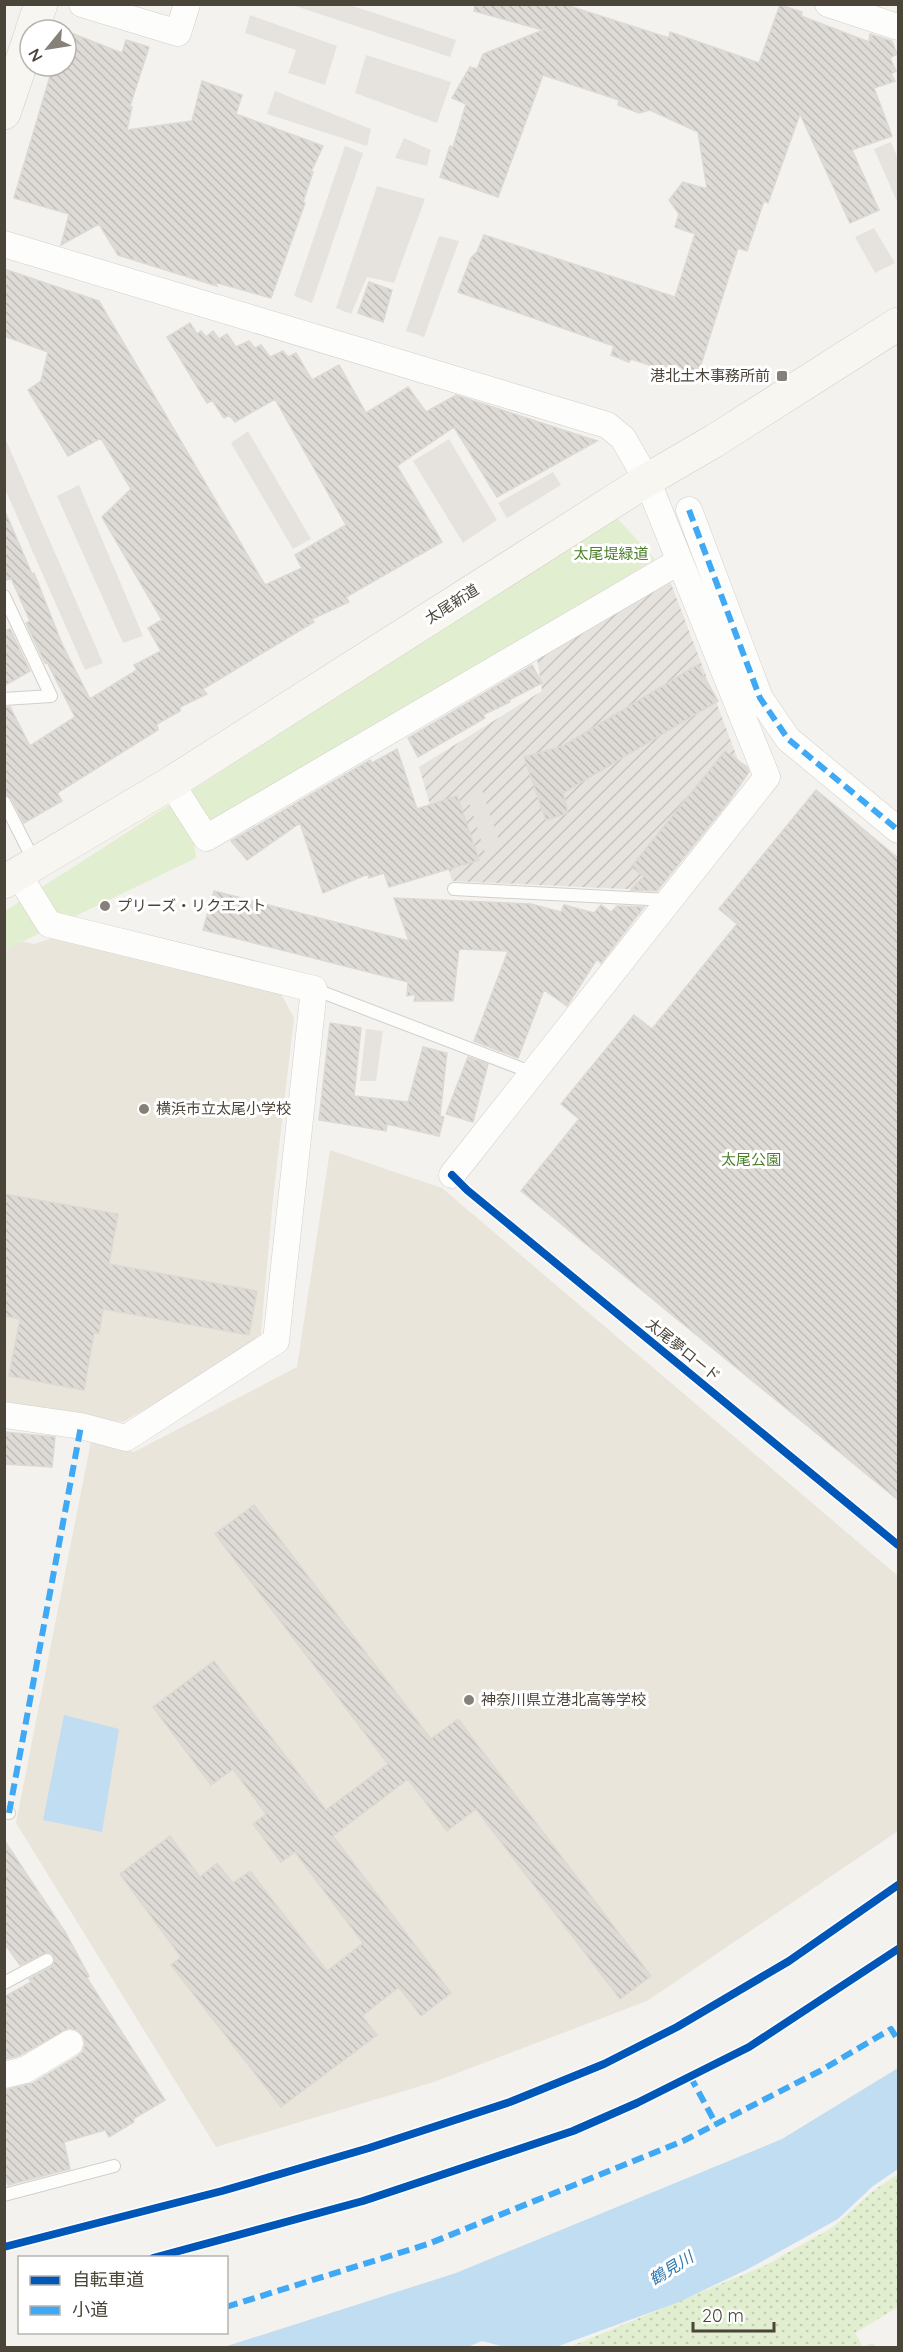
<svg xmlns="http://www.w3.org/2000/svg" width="903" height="2352" font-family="Quicksand,'Noto Sans JP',sans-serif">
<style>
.industrial{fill:url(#industrial-furrows)}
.education{fill:#eae5da}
.grass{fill:url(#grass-dots)}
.park{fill:#e1eecf}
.parking{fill:#e6e3df}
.water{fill:#c0ddf1}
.building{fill:url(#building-back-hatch);stroke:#dcd9d4;stroke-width:1.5}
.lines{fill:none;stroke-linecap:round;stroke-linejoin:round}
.lane-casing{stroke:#d2d0cb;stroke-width:14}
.street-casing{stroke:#d2d0cb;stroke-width:27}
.secondary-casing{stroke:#d3cfc5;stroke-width:34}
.lane{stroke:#fdfdfc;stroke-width:12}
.street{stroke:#fdfdfc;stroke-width:26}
.secondary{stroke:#f7f6f1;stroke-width:33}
.quiet{stroke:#3fa9f5;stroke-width:6;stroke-dasharray:12 6;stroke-linecap:butt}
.cycleway-casing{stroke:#fff;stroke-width:11}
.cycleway{stroke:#0057b8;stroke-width:8}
.poi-dot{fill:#868178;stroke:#fff;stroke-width:2}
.labels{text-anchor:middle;stroke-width:6;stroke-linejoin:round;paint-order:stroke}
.poi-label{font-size:15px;fill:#4b4439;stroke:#fff;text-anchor:start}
.park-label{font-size:15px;fill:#4a7f2a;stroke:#fff}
.street-label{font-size:15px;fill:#4b4439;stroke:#fff}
.water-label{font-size:16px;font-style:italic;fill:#2e7ab2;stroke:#fff}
</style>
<defs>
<pattern id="industrial-furrows" width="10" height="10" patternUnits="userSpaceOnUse" patternTransform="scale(1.5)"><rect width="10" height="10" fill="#e6e2de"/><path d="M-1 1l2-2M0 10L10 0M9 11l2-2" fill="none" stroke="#c7c3bf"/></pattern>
<pattern id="grass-dots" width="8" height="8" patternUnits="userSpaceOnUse" patternTransform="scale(1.5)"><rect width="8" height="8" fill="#e1eecf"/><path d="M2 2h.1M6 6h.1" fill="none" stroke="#c3cdb2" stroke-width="1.8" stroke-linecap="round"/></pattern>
<pattern id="building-back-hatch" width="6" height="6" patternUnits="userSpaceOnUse" patternTransform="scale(1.5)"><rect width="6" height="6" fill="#dedbd6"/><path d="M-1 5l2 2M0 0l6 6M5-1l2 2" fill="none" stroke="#c0bdb8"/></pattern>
</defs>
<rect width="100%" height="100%" fill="#f4f2ee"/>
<path class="industrial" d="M670,581L745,778L646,890L452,881L419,767L542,691L536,652Z"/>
<path class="education" d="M52,938L281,994L294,1018L273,1199L260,1343L123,1422L5,1406L4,950L20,941L34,944Z
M330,1150L442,1188L898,1576V1831L647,2001L434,2082L216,2147L16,1823L91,1441L134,1452L297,1367Z"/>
<path class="grass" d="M898,2174V2307L855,2333L863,2347L872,2343L877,2347L567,2348L764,2266L833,2227L873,2191Z"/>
<path class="park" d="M616,517L655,559L194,843L196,858L5,950V911Z"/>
<path class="parking" d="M292,5H350L456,40L450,57Z
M250,15L337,46L325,85L288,73L296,50L245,33Z
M366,55L451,82L437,123L355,93Z
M275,91L371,129L367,146L267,114Z
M404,138L431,150L427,166L395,158Z
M891,142L898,159V204L874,149Z
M345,146L363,153L312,303L294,296Z
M377,186L425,199L394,283L367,277L351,314L336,308Z
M874,228L895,263L875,273L855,237Z
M439,236L459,241L424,337L406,331Z
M248,431L311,539L293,549L231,443Z
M5,438L103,663L85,670L5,489Z
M449,439L497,520L463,543L413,461Z
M553,472L561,485L507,518L498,503Z
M79,485L143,636L123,643L57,496Z
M482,790L501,847L485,853L467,795Z
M366,1029L383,1031L376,1081H360Z"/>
<path class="water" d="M64,1715L119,1729L102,1832L43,1820Z
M898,2068V2169L873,2186L838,2219L750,2268L679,2302L556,2347H505L482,2341L465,2348L224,2347L456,2273L782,2139Z"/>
<path class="building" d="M475,4H563L669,38L670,32L759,63L780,5L802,12L801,16L869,42L870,34L892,41L897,54L890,58L896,71L891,74L895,81L874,88L892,136L852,150L879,210L850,223L800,114L768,203L764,201L747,251L738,248L696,380L631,359L629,362L611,355L614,346L458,292L471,258L477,252L484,235L675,297L695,234L675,227L679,214L669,200L683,182L707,189L698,132L650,110L639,113L618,105L619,100L543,75L498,197L440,177L450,146L453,147L466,104L452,98L470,67L477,69L483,54L543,30L474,11Z
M66,31L122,53L126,40L149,47L130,106L132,107L127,130L192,121L202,81L242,95L236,114L323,146L311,172H313L303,202L305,203L271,298L214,282L217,286L118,255L99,224L61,245L69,214L14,198L53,66H66Z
M4,269L99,301L265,585L302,568L295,555L346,525L275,399L235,422L229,415L224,418L212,400L207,403L167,337L190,323L197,334L201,331L206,337L213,331L219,339L227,334L236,347L249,341L255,348L261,345L270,357L283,351L288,357L296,353L312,380L339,365L366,413L408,387L426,412L456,395L597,441L497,497L454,427L397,466L442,542L346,597L349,602L312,619L314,622L203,689L207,694L180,707V711L157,724L158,730L57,793L62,801L24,823L11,798L4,794V707H10L30,746L75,717L47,662L45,663L26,623L30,621L11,578L4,581V509L32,574L34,573L62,644L90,699L137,670L134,665L161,651L148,628L162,620L102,517L131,489L101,438L68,456L28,390L41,381L48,352L4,336Z
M369,282L392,290L383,322L358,313Z
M10,629L30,671L4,686V631Z
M532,665L542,683L509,700L510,702L483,715L485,718L418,757L408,738Z
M697,665L718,701L563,793L568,813L546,820L524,757L563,746Z
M397,749L417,809L457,796L479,860L389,887L384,873L369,878L368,874L323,893L300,823L247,860L231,841L370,760L372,763Z
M725,751L747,767L749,772L729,801L657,891L631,890L644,876L631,867Z
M816,790L898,858V1500L521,1191L579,1119L561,1104L634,1015L652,1029L737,924L719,909Z
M214,891L409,941L394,898L531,904L561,912L564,905L594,913L601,905L611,912L617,906L644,907L601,963L597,959L567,1006L544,990L518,1058L474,1041L508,951L459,949L453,1001H414L416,994L407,996L408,982L203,930Z
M330,1023L361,1028L354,1096L408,1102L423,1047L447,1053L440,1116L444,1117L439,1136L387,1124L386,1131L319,1120Z
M468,1057L488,1064L473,1122L446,1114Z
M4,1194L118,1214L109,1264L257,1291L249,1335L103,1309L99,1333H94L84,1390L9,1376L20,1319L4,1316Z
M4,1432L55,1437L52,1467L4,1464Z
M254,1505L431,1739L458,1719L651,1976L620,1999L476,1809L447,1831L408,1779L333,1836L451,1993L421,2016L399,1987L362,2016L377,2035L281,2107L171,1965L181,1957L120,1874L170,1836L200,1877L217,1863L233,1883L250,1871L327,1971L363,1943L295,1852L281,1862L253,1824L266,1814L233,1769L211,1785L153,1707L214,1661L326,1810L388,1764L215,1534Z
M4,1840L65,1932L89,1976L87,1978L165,2100L133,2119L134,2122L109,2137L105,2130L64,2142L70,2169L8,2185L4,2171V2090L33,2083L78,2056L83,2051L85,2043L82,2035L77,2030L69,2028L19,2056L4,2059V1997L31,1982L29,1979L51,1967L55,1960L52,1953L47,1952L20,1965L4,1943Z"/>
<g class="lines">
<g class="lane-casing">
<path id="lane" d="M4,596L51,696L4,699
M4,802L35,863
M454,889L668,900
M314,989L533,1073
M4,1813H9
M4,1983L47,1960
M4,2195L114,2166"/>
</g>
<g class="street-casing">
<path id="street" d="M82,4L178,33L187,4
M828,4L898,27
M4,244L607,425L623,438L647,480L767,777L452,1175
M689,510L760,698L788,739L898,830
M171,783L206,838L680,561
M4,1415L81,1426L126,1438L276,1341L314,989L49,924L18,874
M4,2075L25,2070L70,2043"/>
</g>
<g class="secondary-casing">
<path id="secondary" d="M32,30L41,4
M4,113L30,37
M4,882L171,783L647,480L714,441L898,324"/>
</g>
<use href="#lane" class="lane"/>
<use href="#street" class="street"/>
<use href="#secondary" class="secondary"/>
<path class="quiet" d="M689,510L760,698L788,739L898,830
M9,1813L81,1426
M690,2076L716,2124
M226,2307L428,2244L683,2141L820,2071L891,2029L898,2040"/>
<g class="cycleway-casing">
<path id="cycleway" d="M452,1175L467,1190L898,1545
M4,2247L222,2191L369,2148L510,2102L604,2064L677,2027L789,1961L898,1885
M153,2258L363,2201L573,2131L637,2103L749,2047L898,1949"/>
</g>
<use href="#cycleway" class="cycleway"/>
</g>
<g class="poi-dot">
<rect x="776" y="370" width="12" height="12" rx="3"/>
<circle cx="105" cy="906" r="6"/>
<circle cx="144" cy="1109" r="6"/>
<circle cx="469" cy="1700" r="6"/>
</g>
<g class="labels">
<g class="poi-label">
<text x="770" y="381" text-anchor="end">港北土木事務所前</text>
<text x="117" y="911">プリーズ・リクエスト</text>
<text x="156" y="1114">横浜市立太尾小学校</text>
<text x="481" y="1705">神奈川県立港北高等学校</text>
</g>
<g class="park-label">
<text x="611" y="559">太尾堤緑道</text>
<text x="751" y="1165">太尾公園</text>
</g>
<g class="street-label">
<text transform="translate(452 604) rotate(-32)" y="5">太尾新道</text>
<text transform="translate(683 1350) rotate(39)" y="5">太尾夢ロード</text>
</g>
<g class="water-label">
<text transform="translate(671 2268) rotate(-32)" y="6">鶴見川</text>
</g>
</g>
<rect width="903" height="2352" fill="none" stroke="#4b4439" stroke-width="12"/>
<rect x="18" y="2256" width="210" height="78" fill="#ffffff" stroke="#b7b4b0" stroke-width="1.5"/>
<rect x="30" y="2276" width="30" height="9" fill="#0057b8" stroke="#b7b4b0" stroke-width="1.5"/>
<text x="72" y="2286" font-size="18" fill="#4b4439">自転車道</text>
<rect x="30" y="2306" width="30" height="9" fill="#3fa9f5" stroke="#b7b4b0" stroke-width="1.5"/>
<text x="72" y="2316" font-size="18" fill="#4b4439">小道</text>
<g transform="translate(48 48) rotate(240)"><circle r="28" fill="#ffffff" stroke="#b7b4b0" stroke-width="1.5"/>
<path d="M0-4.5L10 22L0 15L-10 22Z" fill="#868178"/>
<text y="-9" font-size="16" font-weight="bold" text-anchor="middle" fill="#4b4439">N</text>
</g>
<path d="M693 2322v9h81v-9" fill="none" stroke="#4b4439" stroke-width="3"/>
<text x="702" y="2322" font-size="18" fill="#4b4439" stroke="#ffffff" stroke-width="4.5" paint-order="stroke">20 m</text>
</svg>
